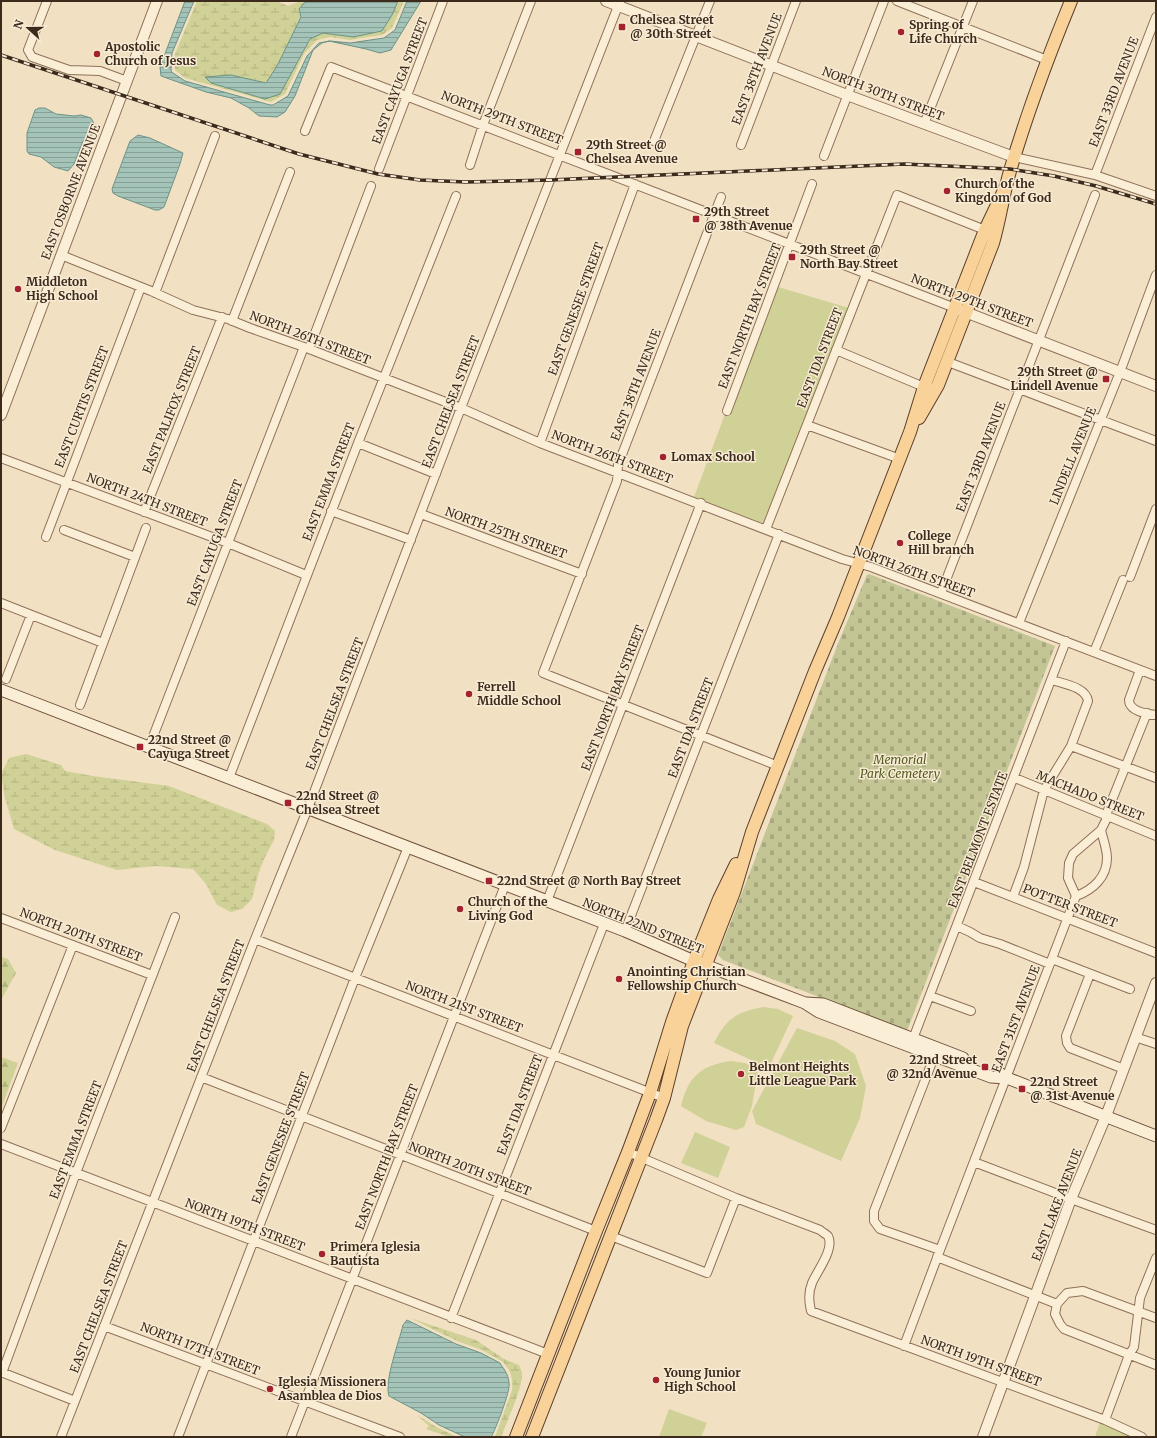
<svg xmlns="http://www.w3.org/2000/svg" width="1157" height="1438" font-family="Merriweather,serif">
<style>
.green{fill:#cfd196}
.forest{fill:url(#forest-firs)}
.wetland{fill:url(#wetland-marsh)}
.cemetery{fill:url(#cemetery-stones)}
.water{fill:url(#water-rules);stroke:#6b9486}
.lines{fill:none;stroke-linecap:round;stroke-linejoin:round}
.minor-casing{stroke:#8e7058;stroke-width:10}
.tertiary-casing{stroke:#8e7058;stroke-width:12}
.secondary-casing{stroke:#70513b;stroke-width:13}
.primary-casing{stroke:#5b3e2c;stroke-width:14}
.minor{stroke:#fbeed7;stroke-width:8}
.tertiary{stroke:#fbeed7;stroke-width:10}
.secondary{stroke:#fbeed7;stroke-width:11}
.primary{stroke:#f8d298;stroke-width:12}
.rail-casing{stroke:#3c2a1d;stroke-width:3.5}
.rail{stroke:#f8ebd3;stroke-width:2;stroke-dasharray:6;stroke-linecap:butt}
.poi-dot{fill:#a2232e;stroke:#f8ebd3;stroke-width:1.5}
.labels{text-anchor:middle;stroke-width:3;stroke-linejoin:round;paint-order:stroke}
.poi-label{font-size:12px;font-weight:bold;fill:#3c2a1d;stroke:#f8ebd3;text-anchor:start}
.street-label{font-size:12px;fill:#3c2a1d;stroke:#f8ebd3}
.park-label{font-size:12px;font-style:italic;fill:#515b22;stroke:#f8ebd3}
</style>
<defs>
<pattern id="forest-firs" width="22" height="20" patternUnits="userSpaceOnUse"><rect width="22" height="20" fill="#cfd196"/><path d="M5 1l3.5 6h-7zM16 11l3.5 6h-7z" fill="#b3b481"/></pattern>
<pattern id="wetland-marsh" width="20" height="14" patternUnits="userSpaceOnUse"><rect width="20" height="14" fill="#cfd196"/><path d="M1 5h8M5 5V1M11 12h8M15 12V8" fill="none" stroke="#b3b481"/></pattern>
<pattern id="cemetery-stones" width="16" height="16" patternUnits="userSpaceOnUse"><rect width="16" height="16" fill="#c3c595"/><path d="M2 7V4a2 2 0 0 1 4 0v3zM10 15v-3a2 2 0 0 1 4 0v3z" fill="#a8a980"/></pattern>
<pattern id="water-rules" width="6" height="5" patternUnits="userSpaceOnUse"><rect width="6" height="5" fill="#a5c4b9"/><path d="M0 2.5h6" fill="none" stroke="#889f96"/></pattern>
</defs>
<rect width="100%" height="100%" fill="#f2e0c3"/>
<path class="green" d="M778,287L849,308L764,524L694,497L725,414L730,416Z
M763,1007L778,1009L793,1016L771,1063L762,1065L714,1043C726,1019 736,1012 763,1007Z
M797,1028L835,1041L855,1054L866,1086L860,1118L841,1161L756,1124L752,1111Z
M731,1061L745,1063L758,1070L752,1106L744,1127L736,1130L706,1121L681,1106C688,1077 701,1065 731,1061Z
M695,1132L730,1147L718,1178L681,1163Z
M669,1409L707,1423L701,1437H659Z
M1100,1422L1103,1424L1132,1437H1095Z"/>
<path class="forest" d="M1,957L8,959L16,973L1,1000Z
M1,1057L18,1063L2,1106L1,1105Z"/>
<path class="wetland" d="M197,1H276L288,6L301,1H404L392,28L382,35L349,40L330,37L317,40L304,54L285,94L271,102L185,78L175,70V54Z
M26,754L61,765L65,771L93,776L169,786L267,824L275,831L274,840L264,859L258,875L252,899L242,909L231,912L217,905L206,884L193,869L156,866L117,870L55,850L14,829L5,798L1,774L9,758Z
M410,1318L476,1340L504,1359L519,1365C520,1368 522,1371 522,1374C523,1387 506,1424 501,1437H495L512,1390C513,1384 512,1376 509,1370C507,1367 505,1365 503,1362L482,1350L457,1341Z
M417,1415L438,1428L457,1437H449L426,1429L429,1426Z"/>
<path class="cemetery" d="M869,574L1055,646L907,1031L723,960L718,955L839,641L867,575Z"/>
<path class="water" d="M185,1H194L172,53L171,71L173,73L185,81L270,105H273L288,96L307,56L319,43L330,41L350,43L384,38L395,30L407,1H421L391,50L380,53L366,49L329,41L322,43L313,50L295,96L285,112L277,117L259,116L249,108L231,98L206,92L161,76L160,67Z
M306,1H398L392,15L382,31L353,37L323,33L310,39L280,94L265,99L211,83L205,77L231,75L266,83L277,66L301,17L299,9Z
M39,108H45L56,114L74,116L81,115L91,118L96,127L93,134L83,141L74,164L68,171L54,167L41,157L29,154L27,151V133L35,110Z
M138,135L150,138L183,153L180,164L164,207L159,210H155L118,196L113,193L112,189L130,141Z
M407,1320L456,1344L481,1353L500,1363C502,1367 504,1368 505,1371C507,1373 509,1380 509,1383C511,1390 495,1431 491,1437H465L439,1425L421,1413L389,1396C384,1381 399,1342 403,1325Z"/>
<g class="lines">
<g class="minor-casing">
<path id="minor" d="M47,1L28,50L32,57L69,70L100,71L127,81
M897,1L1047,60
M924,124L973,1
M305,131L331,67L955,308
M654,141L710,1
M741,145L796,1
M824,156L884,1
M1014,157L1095,175L1156,196
M470,165L483,125L531,1
M379,169L443,1
M1095,175L1156,17
M721,197L618,465L617,481L543,673L778,766
M61,255L151,291L193,310L228,319L250,328L304,347L461,408L540,443L842,559L871,567L1156,676
M155,293L215,136
M232,321L290,172
M309,349L371,186
M836,350L924,387
M948,362L1156,441
M727,411L812,184
M807,425L900,459
M358,443L436,474
M540,443L635,184
M1,458L228,543L306,575
M331,511L411,540
M144,512L222,317
M421,514L582,574
M766,529L897,195L985,230
M64,530L135,557
M46,537L141,287
M1130,577L1156,509
M941,593L1095,195
M1,603L103,643
M1019,623L1120,372L1156,275
M1094,652L1123,580
M1140,670L1129,700C1129,711 1147,714 1156,715
M6,679L31,615
M80,705L146,528
M1071,746L1156,778
M149,747L304,347
M229,778L358,443L456,196
M1015,778L1156,836
M974,882L1156,953
M1076,896C1093,890 1107,877 1107,858C1107,849 1103,839 1101,830
M1013,897L1024,867L1044,790L1071,746L1088,701C1086,687 1064,684 1052,680
M547,901L701,503
M1,918L152,975
M957,926L970,932L980,938L1000,944L1050,964
M625,931L779,534
M255,939L664,1098
M1052,959L1130,989
M1090,974L1066,1036L1067,1043L1070,1048L1124,1069
M930,996L971,1011
M1135,1037L1156,1044
M911,1044L1066,641
M936,1052L874,1211V1221L880,1229L940,1250
M201,1077L596,1231
M1,1128L73,945
M1,1144L548,1354
M628,1152L736,1198L820,1230C822,1232 826,1234 828,1236C835,1249 817,1271 812,1283C808,1293 809,1301 811,1311L1105,1420L1142,1437
M974,1162L1071,1199L1156,1230
M611,1236L707,1273L736,1198
M937,1257L1057,1304
M451,1318L604,924
M1156,1318L1083,1291L1067,1293L1057,1304L1055,1314L1060,1324L1064,1329L1156,1365
M104,1326L400,1437
M904,1346L940,1250L1076,896L1068,878L1069,863L1073,854L1101,830L1106,820V815L1147,713
M1,1372L75,1401
M2,1373L76,1173L175,917
M1105,1420L1129,1355L1134,1347L1140,1298L1156,1258
M61,1437L255,939L308,808L461,408L620,1
M178,1437L355,978L408,847
M291,1437L505,885"/>
</g>
<g class="tertiary-casing">
<path id="tertiary" d="M606,1L847,95L1014,157
M960,310L1156,386
M1,415L157,1
M983,1437L1071,1199L1106,1116L1156,983"/>
</g>
<g class="secondary-casing">
<path id="secondary" d="M1,690L625,931L694,961L805,1003L819,1012L991,1077L1007,1078
M806,1003L823,1004L963,1058
M1001,1074L1007,1078L1156,1136"/>
</g>
<g class="primary-casing">
<path id="primary" d="M919,418L938,385L993,243C1000,219 1003,195 1010,171C1027,113 1048,57 1071,1
M516,1437L596,1231L628,1152L650,1093L672,1022L694,961L719,899L736,864
M532,1437L656,1120L664,1098L682,1026L734,892L752,832L815,671L838,617L910,432L924,387L985,230L1006,186"/>
</g>
<use href="#minor" class="minor"/>
<use href="#tertiary" class="tertiary"/>
<use href="#secondary" class="secondary"/>
<use href="#primary" class="primary"/>
<g class="rail-casing">
<path id="rail" d="M1,55L299,154L378,174L420,180L466,182L551,180L904,164L1010,169L1054,176L1096,186L1156,204"/>
</g>
<use href="#rail" class="rail"/>
</g>
<g class="poi-dot">
<rect x="618" y="23" width="8" height="8" rx="2"/>
<circle cx="901" cy="32" r="4"/>
<circle cx="97" cy="54" r="4"/>
<rect x="574" y="148" width="8" height="8" rx="2"/>
<circle cx="947" cy="191" r="4"/>
<rect x="692" y="215" width="8" height="8" rx="2"/>
<rect x="788" y="253" width="8" height="8" rx="2"/>
<circle cx="18" cy="289" r="4"/>
<rect x="1102" y="375" width="8" height="8" rx="2"/>
<circle cx="663" cy="457" r="4"/>
<circle cx="900" cy="543" r="4"/>
<circle cx="469" cy="694" r="4"/>
<rect x="136" y="743" width="8" height="8" rx="2"/>
<rect x="284" y="799" width="8" height="8" rx="2"/>
<rect x="485" y="877" width="8" height="8" rx="2"/>
<circle cx="460" cy="909" r="4"/>
<circle cx="619" cy="979" r="4"/>
<rect x="981" y="1063" width="8" height="8" rx="2"/>
<circle cx="741" cy="1074" r="4"/>
<rect x="1018" y="1085" width="8" height="8" rx="2"/>
<circle cx="322" cy="1254" r="4"/>
<circle cx="656" cy="1380" r="4"/>
<circle cx="270" cy="1389" r="4"/>
</g>
<g class="labels">
<g class="poi-label">
<text x="630" y="24">Chelsea Street<tspan x="630" dy="14">@ 30th Street</tspan></text>
<text x="909" y="29">Spring of<tspan x="909" dy="14">Life Church</tspan></text>
<text x="105" y="51">Apostolic<tspan x="105" dy="14">Church of Jesus</tspan></text>
<text x="586" y="149">29th Street @<tspan x="586" dy="14">Chelsea Avenue</tspan></text>
<text x="955" y="188">Church of the<tspan x="955" dy="14">Kingdom of God</tspan></text>
<text x="704" y="216">29th Street<tspan x="704" dy="14">@ 38th Avenue</tspan></text>
<text x="800" y="254">29th Street @<tspan x="800" dy="14">North Bay Street</tspan></text>
<text x="26" y="286">Middleton<tspan x="26" dy="14">High School</tspan></text>
<text x="1098" y="376" text-anchor="end">29th Street @<tspan x="1098" dy="14">Lindell Avenue</tspan></text>
<text x="671" y="461">Lomax School</text>
<text x="908" y="540">College<tspan x="908" dy="14">Hill branch</tspan></text>
<text x="477" y="691">Ferrell<tspan x="477" dy="14">Middle School</tspan></text>
<text x="148" y="744">22nd Street @<tspan x="148" dy="14">Cayuga Street</tspan></text>
<text x="296" y="800">22nd Street @<tspan x="296" dy="14">Chelsea Street</tspan></text>
<text x="497" y="885">22nd Street @ North Bay Street</text>
<text x="468" y="906">Church of the<tspan x="468" dy="14">Living God</tspan></text>
<text x="627" y="976">Anointing Christian<tspan x="627" dy="14">Fellowship Church</tspan></text>
<text x="977" y="1064" text-anchor="end">22nd Street<tspan x="977" dy="14">@ 32nd Avenue</tspan></text>
<text x="749" y="1071">Belmont Heights<tspan x="749" dy="14">Little League Park</tspan></text>
<text x="1030" y="1086">22nd Street<tspan x="1030" dy="14">@ 31st Avenue</tspan></text>
<text x="330" y="1251">Primera Iglesia<tspan x="330" dy="14">Bautista</tspan></text>
<text x="664" y="1377">Young Junior<tspan x="664" dy="14">High School</tspan></text>
<text x="278" y="1386">Iglesia Missionera<tspan x="278" dy="14">Asamblea de Dios</tspan></text>
</g>
<g class="street-label">
<text transform="translate(757 69) rotate(-69)" y="4">EAST 38TH AVENUE</text>
<text transform="translate(400 81) rotate(-69)" y="4">EAST CAYUGA STREET</text>
<text transform="translate(1114 92) rotate(-69)" y="4">EAST 33RD AVENUE</text>
<text transform="translate(883 94) rotate(21)" y="4">NORTH 30TH STREET</text>
<text transform="translate(502 118) rotate(21)" y="4">NORTH 29TH STREET</text>
<text transform="translate(71 192) rotate(-69)" y="4">EAST OSBORNE AVENUE</text>
<text transform="translate(972 301) rotate(21)" y="4">NORTH 29TH STREET</text>
<text transform="translate(576 309) rotate(-70)" y="4">EAST GENESEE STREET</text>
<text transform="translate(750 316) rotate(-69)" y="4">EAST NORTH BAY STREET</text>
<text transform="translate(310 338) rotate(21)" y="4">NORTH 26TH STREET</text>
<text transform="translate(820 358) rotate(-69)" y="4">EAST IDA STREET</text>
<text transform="translate(636 385) rotate(-69)" y="4">EAST 38TH AVENUE</text>
<text transform="translate(451 402) rotate(-69)" y="4">EAST CHELSEA STREET</text>
<text transform="translate(82 407) rotate(-69)" y="4">EAST CURTIS STREET</text>
<text transform="translate(172 410) rotate(-68)" y="4">EAST PALIFOX STREET</text>
<text transform="translate(1073 456) rotate(-68)" y="4">LINDELL AVENUE</text>
<text transform="translate(612 457) rotate(21)" y="4">NORTH 26TH STREET</text>
<text transform="translate(981 457) rotate(-69)" y="4">EAST 33RD AVENUE</text>
<text transform="translate(329 482) rotate(-69)" y="4">EAST EMMA STREET</text>
<text transform="translate(147 500) rotate(21)" y="4">NORTH 24TH STREET</text>
<text transform="translate(506 533) rotate(20)" y="4">NORTH 25TH STREET</text>
<text transform="translate(215 543) rotate(-69)" y="4">EAST CAYUGA STREET</text>
<text transform="translate(914 572) rotate(20)" y="4">NORTH 26TH STREET</text>
<text transform="translate(613 698) rotate(-69)" y="4">EAST NORTH BAY STREET</text>
<text transform="translate(335 704) rotate(-69)" y="4">EAST CHELSEA STREET</text>
<text transform="translate(691 728) rotate(-69)" y="4">EAST IDA STREET</text>
<text transform="translate(1090 796) rotate(22)" y="4">MACHADO STREET</text>
<text transform="translate(978 840) rotate(-69)" y="4">EAST BELMONT ESTATE</text>
<text transform="translate(1070 906) rotate(21)" y="4">POTTER STREET</text>
<text transform="translate(643 926) rotate(22)" y="4">NORTH 22ND STREET</text>
<text transform="translate(81 935) rotate(21)" y="4">NORTH 20TH STREET</text>
<text transform="translate(216 1006) rotate(-69)" y="4">EAST CHELSEA STREET</text>
<text transform="translate(464 1007) rotate(21)" y="4">NORTH 21ST STREET</text>
<text transform="translate(1016 1019) rotate(-69)" y="4">EAST 31ST AVENUE</text>
<text transform="translate(520 1105) rotate(-69)" y="4">EAST IDA STREET</text>
<text transform="translate(281 1138) rotate(-69)" y="4">EAST GENESEE STREET</text>
<text transform="translate(76 1140) rotate(-69)" y="4">EAST EMMA STREET</text>
<text transform="translate(387 1157) rotate(-69)" y="4">EAST NORTH BAY STREET</text>
<text transform="translate(470 1169) rotate(21)" y="4">NORTH 20TH STREET</text>
<text transform="translate(1057 1205) rotate(-69)" y="4">EAST LAKE AVENUE</text>
<text transform="translate(245 1225) rotate(21)" y="4">NORTH 19TH STREET</text>
<text transform="translate(99 1307) rotate(-69)" y="4">EAST CHELSEA STREET</text>
<text transform="translate(200 1349) rotate(21)" y="4">NORTH 17TH STREET</text>
<text transform="translate(981 1361) rotate(20)" y="4">NORTH 19TH STREET</text>
</g>
<g class="park-label">
<text x="900" y="764">Memorial<tspan x="900" dy="14">Park Cemetery</tspan></text>
</g>
</g>
<rect width="1157" height="1438" fill="none" stroke="#3c2a1d" stroke-width="4"/>
<g transform="translate(28 28) rotate(291)" stroke="#f8ebd3" stroke-width="3" paint-order="stroke">
<path d="M0-3L7 15L0 10L-7 15Z" fill="#3c2a1d"/>
<text y="-6" font-size="11" font-weight="bold" text-anchor="middle" fill="#3c2a1d">N</text>
</g>
</svg>
